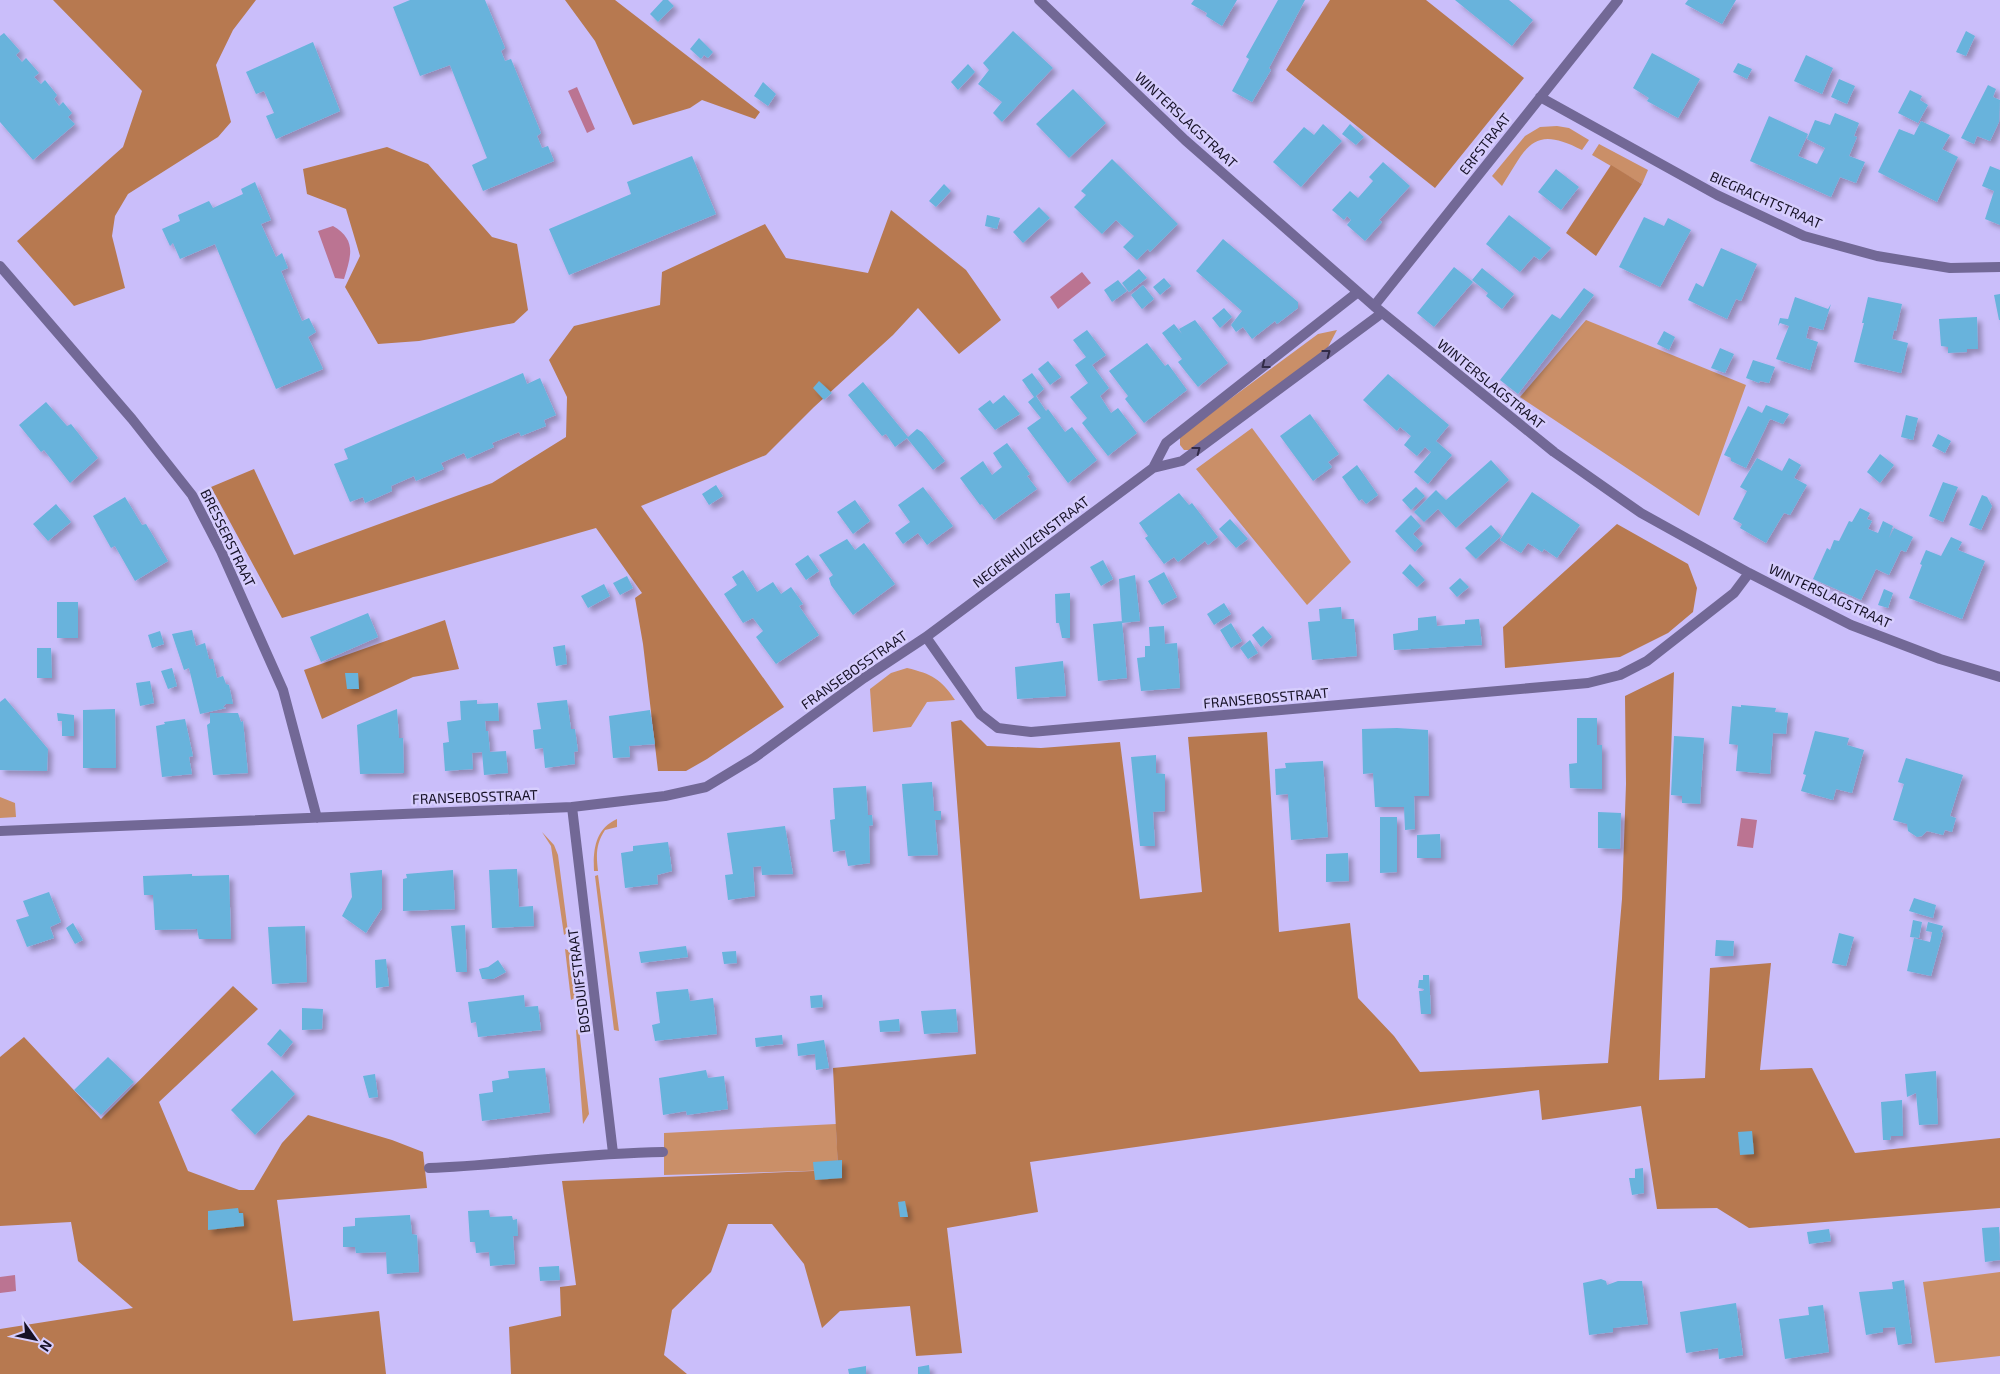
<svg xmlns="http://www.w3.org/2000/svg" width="2000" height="1374" font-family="'Exo 2',sans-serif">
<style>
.green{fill:#ca8f68}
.forest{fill:#b77950}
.water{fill:#bb7492}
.building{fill:#67b3dc;filter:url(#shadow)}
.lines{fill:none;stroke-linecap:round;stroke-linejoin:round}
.minor{stroke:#726896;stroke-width:10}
.oneway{stroke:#322b48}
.labels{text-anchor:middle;stroke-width:5;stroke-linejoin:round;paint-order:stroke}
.street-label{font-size:14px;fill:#161126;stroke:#d6cdfd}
</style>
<defs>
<filter id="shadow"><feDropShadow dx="4.5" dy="4.5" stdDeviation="2.5" flood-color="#0004"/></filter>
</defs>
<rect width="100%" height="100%" fill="#cabefa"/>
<path class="green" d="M1557,126L1569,128L1589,140L1582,150C1532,124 1527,147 1502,186L1492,176L1525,136L1540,127Z
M1599,144L1648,170L1642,184L1592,155Z
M1586,320L1746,385L1699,516L1520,397Z
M1337,330L1327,349L1190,450H1184L1180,445V436L1318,334Z
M1252,428L1351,562L1307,605L1196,469Z
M907,668C932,674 941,679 955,700L927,702L911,727L873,732L870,689L891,673Z
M0,797L15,803L16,817L0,818Z
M617,819V827L605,830C596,844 596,854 598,871H594C593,850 595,829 617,819Z
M542,832L554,845L558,855L568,932L564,935L551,846Z
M598,875L619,1031L614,1030L595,876Z
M565,949L570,951L576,997L571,1000Z
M579,1029L589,1114L583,1124L576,1030Z
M836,1124L838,1170L664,1175V1133Z
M2000,1272V1356L1935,1363L1923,1282Z"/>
<path class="forest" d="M53,0H256L233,30L216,65L231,122L218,137L128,194L115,216L112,236L125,288L74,306L17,241L123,147L142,91Z
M565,0H615L760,112L755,119L702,100L690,108L633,125L595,41Z
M1330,0H1426L1524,78L1435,188L1286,70Z
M387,147L428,164L492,237L517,244L528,310L514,323L419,341L378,344L345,287L360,256L346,209L307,194L303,169Z
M1611,165L1642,184L1596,256L1566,233Z
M891,210L966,270L1001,320L959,354L918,308L893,335L814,407L766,455L641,506L784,707L707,759L686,771H658L643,644L635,598L642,593L596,528L282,618L211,487L254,469L294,555L492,483L566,437L567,397L549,360L574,326L660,305L662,272L765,224L786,258L868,273Z
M1617,524L1688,564L1697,588L1693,612L1668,633L1620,657L1505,668L1503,627Z
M445,620L459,669L413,677L322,719L304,670Z
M1674,672L1659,1080L1705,1078L1710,968L1771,963L1760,1070L1812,1068L1855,1153L2000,1138V1208L1749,1228L1717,1208L1657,1209L1641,1106L1542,1120L1539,1090L1030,1162L1038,1212L947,1228L962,1353L916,1356L910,1306L840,1311L822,1328L804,1264L772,1224H728L711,1272L672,1310L664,1355L687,1374H511L509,1327L561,1316L560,1287L576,1285L562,1181L838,1170L833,1068L976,1054L951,722L961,720L987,746L1041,748L1120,742L1140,899L1202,892L1188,737L1267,732L1279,932L1350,923L1358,998L1394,1036L1420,1072L1608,1063L1622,899L1626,784L1625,696Z
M233,986L258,1009L159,1102L188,1171L239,1190H254L282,1143L308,1115L392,1140L423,1152L427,1188L277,1200L293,1321L379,1311L386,1374H0V1329L133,1308L78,1261L71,1222L0,1226V1057L24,1037L101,1119Z"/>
<path class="water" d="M577,87L595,129L587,133L568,91Z
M333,226C357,240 351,256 344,279L335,278L318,231Z
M1082,272L1091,283L1058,309L1050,297Z
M1741,818L1757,820L1753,848L1737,846Z
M15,1275L16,1291L0,1293V1277Z"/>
<path class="building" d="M410,0H485L505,48L501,51L505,61L511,59L541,133L537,136L542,148L548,146L554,161L483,191L472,165L487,158L450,65L420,76L393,7Z
M663,0H668L674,6L658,22L650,14Z
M1194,0H1237L1222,26L1206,16L1207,13L1191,4Z
M1278,0H1305L1269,68L1271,70L1252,102L1232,91L1249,59L1246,57Z
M1455,0H1509L1533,20L1512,46Z
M1688,0H1736L1722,24L1685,4Z
M1013,31L1053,68L1002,122L993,113L1002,102L978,84L989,70L983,63Z
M1966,31L1975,36L1966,56L1956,52Z
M4,33L20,51L16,55L22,62L26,58L39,73L34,77L41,84L45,80L57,95L54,99L59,106L63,102L72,113L68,117L75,124L33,160L0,122V36Z
M699,38L713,52L708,58L704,55L701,59L690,49Z
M313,42L340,111L276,139L266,116L274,113L264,91L256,94L246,72Z
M1652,53L1700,79L1678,118L1647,101L1649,98L1633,88Z
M1806,55L1833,68L1822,94L1794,81Z
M1738,63L1752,69L1747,79L1733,72Z
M968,64L975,72L958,90L951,82Z
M1839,79L1855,86L1847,104L1831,97Z
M763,82L776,94L768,106L754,96Z
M1988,85L1996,89L1993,97L2000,100L1999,122L1990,141L1977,136L1974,144L1961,138Z
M1073,89L1106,123L1069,158L1036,124Z
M1910,90L1922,96L1920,100L1928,105L1918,123L1898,113Z
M1835,113L1859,123L1854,136L1857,137L1849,156L1865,162L1856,183L1840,177L1831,197L1750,161L1769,116L1808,134L1798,156L1817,164L1825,148L1807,139L1815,120L1830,125Z
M1921,121L1950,135L1942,149L1958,157L1937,202L1878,172L1899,129L1914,135Z
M1323,124L1342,141L1301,187L1273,162L1304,127L1314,135Z
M1350,124L1364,137L1356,145L1342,134Z
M692,156L716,214L569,275L549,229L631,194L627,182Z
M1112,159L1178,224L1150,252L1148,249L1137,260L1123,247L1134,236L1116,220L1102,234L1074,207L1086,195L1081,191Z
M1383,162L1410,186L1379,220L1382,222L1365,241L1347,225L1351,220L1347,216L1344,220L1332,210L1350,191L1358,198L1373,181L1369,177Z
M1990,166L2000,170V225L1985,219L1994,191L1982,186Z
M1556,169L1579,187L1561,210L1538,192Z
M255,182L271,220L261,224L276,257L282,253L288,268L281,271L302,321L309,318L316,332L308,337L323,369L276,389L215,244L180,259L173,243L170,246L162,229L180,221L178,215L209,201L213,208L243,194L241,189Z
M944,184L951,191L936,207L929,201Z
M1039,207L1050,218L1023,243L1013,232Z
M987,215L1000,218L997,229L985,226Z
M1509,215L1551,248L1540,260L1534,256L1520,272L1486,244Z
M1644,217L1664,226L1668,218L1691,230L1660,287L1619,267Z
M1223,239L1298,302V308L1277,324L1275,321L1252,339L1243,327L1236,332L1231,325L1242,311L1196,271Z
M1721,248L1757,264L1741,301L1736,299L1727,319L1688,300L1696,283L1703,287Z
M1454,267L1473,282L1434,327L1417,313Z
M1482,268L1514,294L1502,309L1486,296L1488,293L1472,280Z
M1139,269L1147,278L1129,292L1122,283Z
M1164,278L1171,286L1160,295L1153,287Z
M1118,280L1127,291L1112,302L1104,290Z
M1143,285L1154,299L1142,309L1131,295Z
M1584,288L1594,295L1518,394L1500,380L1552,314L1560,319Z
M2000,294V320H1999L1994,295Z
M1795,297L1828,309L1831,304L1823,330L1809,326L1806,338L1818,342L1810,370L1776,359L1789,326L1780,323L1778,326L1780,318L1788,319Z
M1868,297L1902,304L1896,331L1894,330L1892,339L1908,343L1901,373L1854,362L1864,323H1862Z
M1224,308L1232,317L1220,328L1212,318Z
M1977,317L1978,349H1967V352L1948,353V347L1941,346L1939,319Z
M1195,320L1228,363L1198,387L1178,362L1182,359L1162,333L1174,324L1182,334L1179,329Z
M1087,330L1106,355L1092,365L1109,388L1100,396L1111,413L1118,408L1137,433L1108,456L1082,423L1087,418L1070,397L1088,383L1075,365L1086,357L1073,340Z
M1664,331L1675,337L1669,350L1657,344Z
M1147,343L1165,366L1168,364L1187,390L1144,423L1125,399L1128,396L1109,371Z
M1720,348L1734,354L1725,373L1711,368Z
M1753,360L1775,367L1769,383L1760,381L1759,383L1746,378Z
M1048,361L1061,377L1050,385L1038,369Z
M523,373L527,384L540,378L556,415L544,420L546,426L521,436L519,432L492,443L494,447L467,459L464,453L441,463L444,469L416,481L414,476L391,486L392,491L365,503L363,497L350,502L334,464L348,459L344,449Z
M1032,373L1044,389L1036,396L1046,411L1048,409L1065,432L1072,427L1097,460L1068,483L1027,428L1041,418L1028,402L1034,397L1022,380Z
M1388,374L1449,425L1436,441L1452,455L1428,484L1414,472L1431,452L1425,447L1417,456L1404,445L1411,436L1400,427L1397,431L1363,400Z
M819,381L832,393L824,400L813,388Z
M863,382L908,437L917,429L922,432L945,461L933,470L907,438L895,447L886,434L882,436L848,395Z
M1004,395L1020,414L995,430L978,409L990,400L993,404Z
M46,402L67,426L71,424L98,458L70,483L44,450L41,452L19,425Z
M1766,405L1789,414L1783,424L1770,419L1746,468L1731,461V458L1724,455L1748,406L1762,413Z
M1310,414L1339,454L1328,462L1332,467L1313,481L1280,436Z
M1906,415L1918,418L1913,440L1901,437Z
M1938,434L1951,441L1945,453L1932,446Z
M1007,443L1030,474L1027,476L1037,489L994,520L982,504L980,505L960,478L983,461L992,475L1002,467L993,453Z
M1880,454L1894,465L1880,483L1867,472Z
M1757,458L1782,471L1789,458L1801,465L1794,478L1807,485L1790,515L1784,513L1766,543L1740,528L1742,524L1733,519L1747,491L1740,487Z
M1491,460L1509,480L1456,528L1438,509L1424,522L1414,512L1436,490L1446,500Z
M1357,465L1378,495L1366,504L1362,499L1359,501L1342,477Z
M1943,482L1958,487L1943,522L1929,516Z
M716,485L723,496L709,505L702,494Z
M923,487L953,526L927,545L918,533L903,544L895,533L910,522L898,505Z
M1416,487L1425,496L1411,510L1402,500Z
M1532,492L1580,525L1557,558L1544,549L1542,552L1528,543L1521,553L1500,540Z
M1179,493L1189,505L1192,503L1218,537L1208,545L1205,541L1178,562L1174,557L1164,564L1145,538L1148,536L1139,523Z
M1982,495L1987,497L1992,506L1981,530L1969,525Z
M125,497L142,525L146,524L168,561L135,581L115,546L111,548L93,516Z
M855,500L870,521L853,534L837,512Z
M56,504L71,522L48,541L33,524Z
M1860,508L1870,513L1867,519L1872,521L1868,529L1878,533L1883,521L1893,526L1889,538L1894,528L1913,537L1906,552L1901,550L1889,575L1876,569L1861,600L1813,579L1827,548L1830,550L1834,540L1839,541L1849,521L1852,522Z
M1411,515L1421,526L1413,534L1423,544L1415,552L1395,531Z
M1230,519L1248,539L1236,548L1219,529Z
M1491,525L1501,536L1476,559L1465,548Z
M1951,537L1962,542L1958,550L1985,561L1962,619L1909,598L1922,565L1920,564L1926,550L1941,556Z
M847,539L855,550L864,543L895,584L853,615L831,585L829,578L833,575L819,555Z
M808,555L819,571L806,580L795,564Z
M1103,560L1113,579L1101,586L1090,567Z
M1410,564L1425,580L1417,587L1402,573Z
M743,570L757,592L773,582L781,594L791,587L803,604L799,606L819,635L776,664L756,637L763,631L753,618L743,623L724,594L737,585L732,577Z
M1164,572L1177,597L1162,605L1148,581Z
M1135,575L1140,621L1122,623L1119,579Z
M627,576L633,588L620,595L613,583Z
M1460,578L1469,587L1457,597L1449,588Z
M604,584L610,596L588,608L581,596Z
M1884,589L1893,593L1888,608L1878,605Z
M1070,593V638H1062L1059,623H1056L1055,594Z
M57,602H78V638H57Z
M1224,603L1231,614L1214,625L1207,614Z
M1341,607L1342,619H1354L1357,656L1312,660L1308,622L1320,621L1319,609Z
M368,613L378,637L321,662L310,637Z
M1436,616L1437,626L1465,624V620L1479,619L1482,645L1394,650L1393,634L1418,630V618Z
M1122,621L1127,678L1098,681L1093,624Z
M1231,623L1242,641L1231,648L1220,630Z
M1164,626L1165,644L1177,643L1180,688L1141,691L1137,658L1145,657V646H1150L1149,627Z
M1263,626L1272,637L1261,647L1252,635Z
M192,630L196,646L205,643L209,659H213L217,678L223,676L226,684L229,685L233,704H226L223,707L226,708L200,714L189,668L184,670L172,634Z
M160,631L164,644L152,648L148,635Z
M1250,640L1258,653L1248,659L1240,648Z
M565,645L567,664L556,666L553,647Z
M37,648H51L52,678H37Z
M1063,661L1066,696L1017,699L1015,667Z
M172,668L177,686L168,689L161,671Z
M345,673H358L359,689H347Z
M150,681L154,703L140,706L136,683Z
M5,698L48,749L47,771L0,770V702Z
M477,700V704L498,703L499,721H485L486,731H488L490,752L506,751L508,773L484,775L482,752L472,753L473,769L445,771L443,743L449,742L447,722L461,720L460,701Z
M567,700L571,729H575L578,751L574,752L575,764L545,768L543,748L535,749L533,730L541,729L537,703Z
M1741,705L1776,708L1775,712L1788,713L1786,734L1773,733L1770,774L1736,771L1738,745L1729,744L1732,706L1741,707Z
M115,709L116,768H83V710Z
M397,709L399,738H403L404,773L360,774L357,725Z
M650,710L655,744L629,746L630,757L613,758L609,716Z
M57,713L74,715V736H62V721H58Z
M210,713H238L241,722L243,721L248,773L213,775L207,725L210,723Z
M1577,718H1597V745H1602V789L1570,788L1569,764L1577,763Z
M185,719L193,756L189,757L192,774L162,777L156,726L165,724L164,722Z
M1397,728L1428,730L1429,796H1414L1415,829L1405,830L1404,807H1375L1373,773L1363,774L1362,729Z
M1815,731L1849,738L1847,745L1864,750L1852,793L1836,789L1833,800L1801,791L1806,775L1803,774Z
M1674,736L1704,738L1700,804L1682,803V796L1671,795Z
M1156,755V773L1165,774V811L1153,812L1155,846H1140L1131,757Z
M1906,758L1963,775L1950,816L1956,818L1952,832L1945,830L1943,835L1927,831L1922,836L1917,837L1908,831L1907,824L1893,820L1904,784L1898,782Z
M1323,761L1328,837L1291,840L1288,794L1276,795L1275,769L1286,768L1285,763Z
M932,782L934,811H941V820H935L938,855L908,856L902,784Z
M866,786L868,815H872L873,825L869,826L870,863L848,866L845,850L833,852L830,820L835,819L833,788Z
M1598,812L1621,813L1620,849L1598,848Z
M1380,817H1397V872L1380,873Z
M785,826L793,874L762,875L761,866L753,867L755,896L728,900L725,875L733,874L727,833Z
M1440,834L1441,858H1417V835Z
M668,842L672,871L657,875L658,884L625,888L621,853L633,851V846Z
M1348,853L1349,881L1326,882V854Z
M517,869L519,907L533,906L534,926L492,928L489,870Z
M382,870V908L366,933L342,916L352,897L350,873Z
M453,870L455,909L403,911V879L407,878L406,874Z
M192,874V876L229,875L231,939H199L197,929L155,930L153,895H144L143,876Z
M49,892L61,922L50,927L54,938L27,947L16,920L29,916L23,901Z
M1914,898L1936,905L1933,918L1909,911Z
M1913,920L1922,922L1919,938L1910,937Z
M1928,922L1943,926L1941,932L1943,933L1931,976L1907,971L1914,938L1930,942L1932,932L1926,931Z
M73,923L83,940L75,944L66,928Z
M465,925L467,972H456L451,926Z
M305,926L307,982L272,984L268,927Z
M1839,933L1854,937L1846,966L1832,963Z
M1716,940L1734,941L1733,956H1715Z
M686,946L688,957L641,963L639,952Z
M736,951L737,963L724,964L722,952Z
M386,959L389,986L376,988L375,960Z
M498,960L506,972L493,979H482L479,969L488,967Z
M1423,975H1429L1431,1014H1421L1419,991H1423L1424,989L1418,988L1419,980H1423Z
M688,989L690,1001L713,998L717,1034L655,1041L652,1025L660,1023L656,992Z
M524,995L525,1007L538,1006L541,1030L478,1037L476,1022L471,1023L468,1002Z
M822,995L823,1007L811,1008L810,996Z
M302,1008L323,1009L322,1029L302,1030Z
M956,1009L958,1032L924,1034L921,1011Z
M899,1019L900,1031L880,1032L879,1021Z
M280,1029L293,1042L281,1057L267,1044Z
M782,1035L783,1044L756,1047L755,1038Z
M824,1040L829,1068L816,1070L815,1054L798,1056L797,1044Z
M108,1057L134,1082L101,1115L74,1090Z
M545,1068L550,1112L482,1121L479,1094L493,1092L492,1081L509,1078L508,1071Z
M272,1070L295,1094L255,1135L231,1110Z
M706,1070L708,1078L724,1076L728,1109L687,1115L686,1111L663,1115L659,1078Z
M1936,1071L1938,1124L1919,1125L1916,1093L1907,1097L1905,1074Z
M375,1074L378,1097L369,1098L363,1076Z
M1902,1100L1903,1136H1891L1890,1140H1883L1881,1102Z
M1752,1131L1754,1154L1740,1155L1738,1132Z
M842,1160V1178L815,1180L813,1162Z
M1643,1168L1644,1193L1632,1195L1629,1178H1635V1169Z
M905,1201L908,1217H900L898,1202Z
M238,1208L239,1213H243L244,1226L208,1230V1211Z
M489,1210L490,1217L512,1216L513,1220L517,1219L518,1236H513L515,1264L490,1266L489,1252L476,1253L475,1242H470L468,1211Z
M410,1215L412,1234L417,1235L419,1272L387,1274L386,1252L356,1253L355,1247H343V1227L355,1226V1218Z
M1999,1227L2000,1260L1985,1262L1982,1228Z
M1829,1229L1831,1241L1809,1244L1807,1232Z
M559,1266L560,1280L540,1281L539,1267Z
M1601,1279L1606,1281L1607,1285L1618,1281H1642L1648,1324L1613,1328V1332L1589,1335L1583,1283Z
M1904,1280L1912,1343L1898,1345L1895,1327L1883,1328V1332L1866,1335L1859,1292L1893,1289L1892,1282Z
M1736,1303L1743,1355L1719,1359L1718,1348L1686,1353L1680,1312Z
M1823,1305L1829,1352L1785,1359L1779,1319L1809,1315L1808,1307Z
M929,1365L930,1374H918V1367Z
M866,1366V1374H849L848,1369Z"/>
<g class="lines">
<path class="minor" d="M1039,0L1185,140L1374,306L1554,452L1641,513L1749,573L1851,625L1940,659L2000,677
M1540,97L1717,195L1804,236L1877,256L1950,268L2000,267
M0,266L132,419L192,495L221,551L283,690L317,818
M1374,306L1618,0
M1153,468L1166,443L1358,292
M926,637L980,714L998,728L1031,732L1588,683L1620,675L1647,661L1734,593L1749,573
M572,807L613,1153
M0,831L572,807L665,796L706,787L754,758L864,678L926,637L1153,468L1182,461L1382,313
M429,1168C507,1165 584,1153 663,1152"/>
</g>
<defs><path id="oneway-chevron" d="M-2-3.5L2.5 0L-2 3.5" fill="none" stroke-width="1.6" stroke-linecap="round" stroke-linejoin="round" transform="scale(1.25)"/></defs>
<g class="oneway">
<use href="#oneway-chevron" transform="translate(1327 353) rotate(-37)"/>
<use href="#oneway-chevron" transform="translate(1265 365) rotate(142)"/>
<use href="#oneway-chevron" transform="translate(1197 450) rotate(-37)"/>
</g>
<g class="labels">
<g class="street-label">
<text transform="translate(1186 120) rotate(43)" y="5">WINTERSLAGSTRAAT</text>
<text transform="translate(1485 144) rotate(-52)" y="5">ERFSTRAAT</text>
<text transform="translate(1766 200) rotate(24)" y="5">BIEGRACHTSTRAAT</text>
<text transform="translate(1491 384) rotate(39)" y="5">WINTERSLAGSTRAAT</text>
<text transform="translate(228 538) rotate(64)" y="5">BRESSERSTRAAT</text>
<text transform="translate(1031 542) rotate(-37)" y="5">NEGENHUIZENSTRAAT</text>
<text transform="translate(1830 596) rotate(25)" y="5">WINTERSLAGSTRAAT</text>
<text transform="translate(854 670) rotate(-35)" y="5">FRANSEBOSSTRAAT</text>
<text transform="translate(1266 698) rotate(-5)" y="5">FRANSEBOSSTRAAT</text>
<text transform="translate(475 797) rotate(-2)" y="5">FRANSEBOSSTRAAT</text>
<text transform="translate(579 981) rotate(-97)" y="5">BOSDUIFSTRAAT</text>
</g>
</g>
<g transform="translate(35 1339) rotate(123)" stroke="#d6cdfd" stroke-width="4" paint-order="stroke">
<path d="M0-4L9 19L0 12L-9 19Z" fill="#161126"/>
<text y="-8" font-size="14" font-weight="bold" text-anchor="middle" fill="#161126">N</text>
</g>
</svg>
